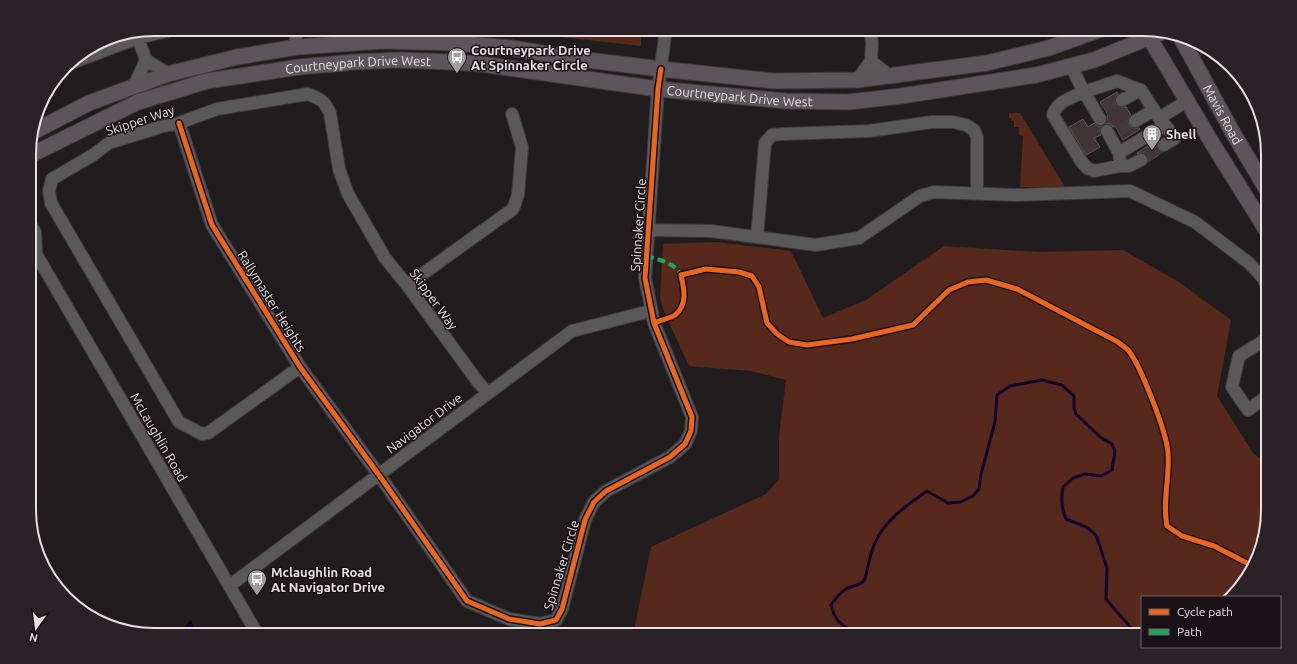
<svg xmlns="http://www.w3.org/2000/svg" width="1297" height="664" font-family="Ubuntu,sans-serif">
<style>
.green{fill:#57291c}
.water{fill:#14052e}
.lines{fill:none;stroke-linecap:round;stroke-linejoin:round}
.stream{stroke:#14052e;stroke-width:3}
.building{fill:#403436;stroke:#5f5b5c}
.minor-tunnel{stroke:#3f3a3c;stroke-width:12;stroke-dasharray:12 6;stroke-linecap:butt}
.minor-casing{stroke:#3e3a3d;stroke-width:14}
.major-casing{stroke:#3e3a3d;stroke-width:17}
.minor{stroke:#5b585a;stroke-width:12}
.major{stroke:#5c555b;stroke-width:15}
.quiet{stroke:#20a55d;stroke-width:4;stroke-dasharray:8 4;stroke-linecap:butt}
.cycleway-casing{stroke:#1a1216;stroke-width:8}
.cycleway{stroke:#eb651d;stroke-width:5}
.labels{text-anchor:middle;stroke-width:3;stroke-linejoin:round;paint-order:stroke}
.poi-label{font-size:13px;font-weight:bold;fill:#e6e0e3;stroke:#1a1216;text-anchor:start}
.street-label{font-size:13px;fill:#e6e0e3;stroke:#1a1216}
.rim{fill:none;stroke:#e6e0e3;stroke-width:2}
</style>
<rect width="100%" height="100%" fill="#211d1f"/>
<path class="green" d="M491,29H641V46Z
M1009,113H1020L1065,187H1020L1023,136L1019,135V127H1014V121L1011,120V118H1009Z
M716,242L791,251L823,318L866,300L944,246L1039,252L1123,250L1179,282L1231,320L1217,396L1253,453L1268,464V510L1255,565L1227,597H1142V635H633L651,547L766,494L779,479V437L786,380L751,371L689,366L665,314L660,298L663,244Z"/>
<path class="water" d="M191,620L196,635H177Z"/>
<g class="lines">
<path class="stream" d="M858,635C843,625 835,623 831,605C835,599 839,593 846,589C853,585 861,586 865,579C868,567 870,553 875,543C885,520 907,505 927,491L948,503L960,502L973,496L979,489L981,474L995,422L997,395L1010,386L1042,380L1062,385L1074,396V407L1076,414L1100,437L1112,444L1115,451L1112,470L1101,476L1085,474L1073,478L1063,487C1061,498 1061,508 1066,519L1086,527L1096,535L1107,568L1106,599L1137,635"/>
</g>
<path class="building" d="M1117,92L1118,94L1115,99L1116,104L1121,107H1126L1131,115L1128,121L1129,125L1132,128H1139L1140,129L1123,140L1115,126L1113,127L1111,124H1105L1107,119V116L1108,115L1100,102Z
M1083,119L1088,127L1094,123L1097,126H1102L1100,130L1101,135L1094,138L1100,147L1086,155L1069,127Z
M1159,139L1157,145L1158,149L1163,152L1148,162V157L1145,154L1141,153L1137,154V153Z"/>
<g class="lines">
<path class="minor-tunnel" d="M1105,110L1122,100
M1118,131L1135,121
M1141,160L1164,145"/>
<g class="minor-casing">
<path id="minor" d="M295,29L297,47
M870,29L872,43L871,61
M146,60L168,74
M69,64L138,38L176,29
M1071,66L1084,92L1117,81L1141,90L1159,118L1187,101
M857,80L871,61L890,76
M134,86L146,60L136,33
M1122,100L1141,90
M1100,119L1084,92C1071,98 1057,101 1053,115L1081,161L1087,168L1094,171L1120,166H1129L1141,160
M1135,121L1154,110
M179,123L212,225L300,367L379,475L467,601L509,619L540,624L556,620L562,609L585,520L594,502L606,491L670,457L685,444L691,431L692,417L654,323L645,278L658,89L666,29
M1107,131L1119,153L1120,161
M1164,145L1175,138L1165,125
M1119,153L1165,125L1159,118
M29,223L35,232L36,254
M648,230L711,231L816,245L859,238L920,196L934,192L1016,195L1130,191L1195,222L1249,263L1263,278L1267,286
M757,237L765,143L772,135L782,134L869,131L932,122H953L966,125L974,130L977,137V193
M30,248L36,254L258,635
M407,285L513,209L518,195L522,147L512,114
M300,367L208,433L202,434L179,422L51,203L49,191L52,179L93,155L109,143L160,127L179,123L217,109L308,94C320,99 324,100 330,113L339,169L348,194L385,258L407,285L478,382L488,393
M1266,397L1248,410L1232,387L1239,356L1268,338
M229,586L572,331L650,311"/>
</g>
<g class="major-casing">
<g id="major">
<path d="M1145,30L1212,143L1267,231"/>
<path id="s1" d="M1181,38L1233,133L1267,190"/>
<path d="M33,132L89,103L168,74L237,57L297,47L383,41L456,43L511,48L579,59L661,69L774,81L857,80L987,63L1049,48L1102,29"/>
<path id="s2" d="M29,156L138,102L207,81L299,67L355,62L398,60L451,62L481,64L658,89L786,101L849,102L901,96L1036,75L1094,60L1160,33"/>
</g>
</g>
<use href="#minor" class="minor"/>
<use href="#major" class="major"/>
<path class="quiet" d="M646,256C660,260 673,262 681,275"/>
<g class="cycleway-casing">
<path id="cycleway" d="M179,123L212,225L300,367L379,475L467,601L509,619L540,624L556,620L562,609L585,520L594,502L606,491L670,457L685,444L691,431L692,417L654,323L645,278L658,89L661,69
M654,323C660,320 669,319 675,315C688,305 684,288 681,275L706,269L739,272L752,276L759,287L767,323L777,334L789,342L807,345L852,339L913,325L949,290L968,282L986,280L1017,289L1118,342C1121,345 1125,347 1128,350C1140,364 1167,433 1168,453C1170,477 1162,502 1167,526L1182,536L1214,546L1247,563L1253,567"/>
</g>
<use href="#cycleway" class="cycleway"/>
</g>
<defs>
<g id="bus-pin" transform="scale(1)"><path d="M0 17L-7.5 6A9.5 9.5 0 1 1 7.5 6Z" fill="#a19c9e" stroke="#1a1216"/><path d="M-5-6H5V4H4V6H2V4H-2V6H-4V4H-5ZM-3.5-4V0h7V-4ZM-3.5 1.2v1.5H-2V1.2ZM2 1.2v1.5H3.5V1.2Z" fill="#fff"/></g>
<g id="building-pin" transform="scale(1)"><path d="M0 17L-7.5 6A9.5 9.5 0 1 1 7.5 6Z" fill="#a19c9e" stroke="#1a1216"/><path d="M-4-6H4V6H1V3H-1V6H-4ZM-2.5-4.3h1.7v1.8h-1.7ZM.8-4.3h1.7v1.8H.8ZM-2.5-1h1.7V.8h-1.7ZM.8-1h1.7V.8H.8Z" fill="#fff"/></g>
</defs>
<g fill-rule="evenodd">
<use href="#bus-pin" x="457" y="57"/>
<use href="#building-pin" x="1152" y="134"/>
<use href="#bus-pin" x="257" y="579"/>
</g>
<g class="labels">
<g class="poi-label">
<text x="471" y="55">Courtneypark Drive<tspan x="471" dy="15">At Spinnaker Circle</tspan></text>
<text x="1166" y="139">Shell</text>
<text x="271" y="577">Mclaughlin Road<tspan x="271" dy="15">At Navigator Drive</tspan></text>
</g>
<g class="street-label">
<text dy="5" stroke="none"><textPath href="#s2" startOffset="346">Courtneypark Drive West</textPath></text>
<text dy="5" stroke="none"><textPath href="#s2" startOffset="730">Courtneypark Drive West</textPath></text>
<text dy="5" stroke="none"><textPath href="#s1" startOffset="87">Mavis Road</textPath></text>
<text transform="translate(140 120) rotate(-18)" y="5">Skipper Way</text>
<text transform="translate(638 225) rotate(-86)" y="5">Spinnaker Circle</text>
<text transform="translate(434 299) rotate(54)" y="5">Skipper Way</text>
<text transform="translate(272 301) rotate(58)" y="5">Rallymaster Heights</text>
<text transform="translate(424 423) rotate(-37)" y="5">Navigator Drive</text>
<text transform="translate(159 437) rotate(60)" y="5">McLaughlin Road</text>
<text transform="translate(561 565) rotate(-73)" y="5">Spinnaker Circle</text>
</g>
</g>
<path d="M0 0H1297V664H0ZM154 36H1143A118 118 0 0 1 1261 154V510A118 118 0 0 1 1143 628H154A118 118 0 0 1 36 510V154A118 118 0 0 1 154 36Z" fill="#2a2226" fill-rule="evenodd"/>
<path class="rim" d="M154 36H1143A118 118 0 0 1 1261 154V510A118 118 0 0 1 1143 628H154A118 118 0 0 1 36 510V154A118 118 0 0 1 154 36Z"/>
<rect x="1141" y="596" width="140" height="52" fill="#1a1216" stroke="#6c6468"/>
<rect x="1149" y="609" width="20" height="6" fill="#eb651d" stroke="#6c6468"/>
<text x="1177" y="616" font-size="12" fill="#e6e0e3">Cycle path</text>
<rect x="1149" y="629" width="20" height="6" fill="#20a55d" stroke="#6c6468"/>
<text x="1177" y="636" font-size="12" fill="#e6e0e3">Path</text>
<g transform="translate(36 628) rotate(194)" stroke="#1a1216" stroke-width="3" paint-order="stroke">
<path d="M0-3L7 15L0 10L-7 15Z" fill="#e6e0e3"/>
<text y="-6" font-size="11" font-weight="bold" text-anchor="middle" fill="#e6e0e3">N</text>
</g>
</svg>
